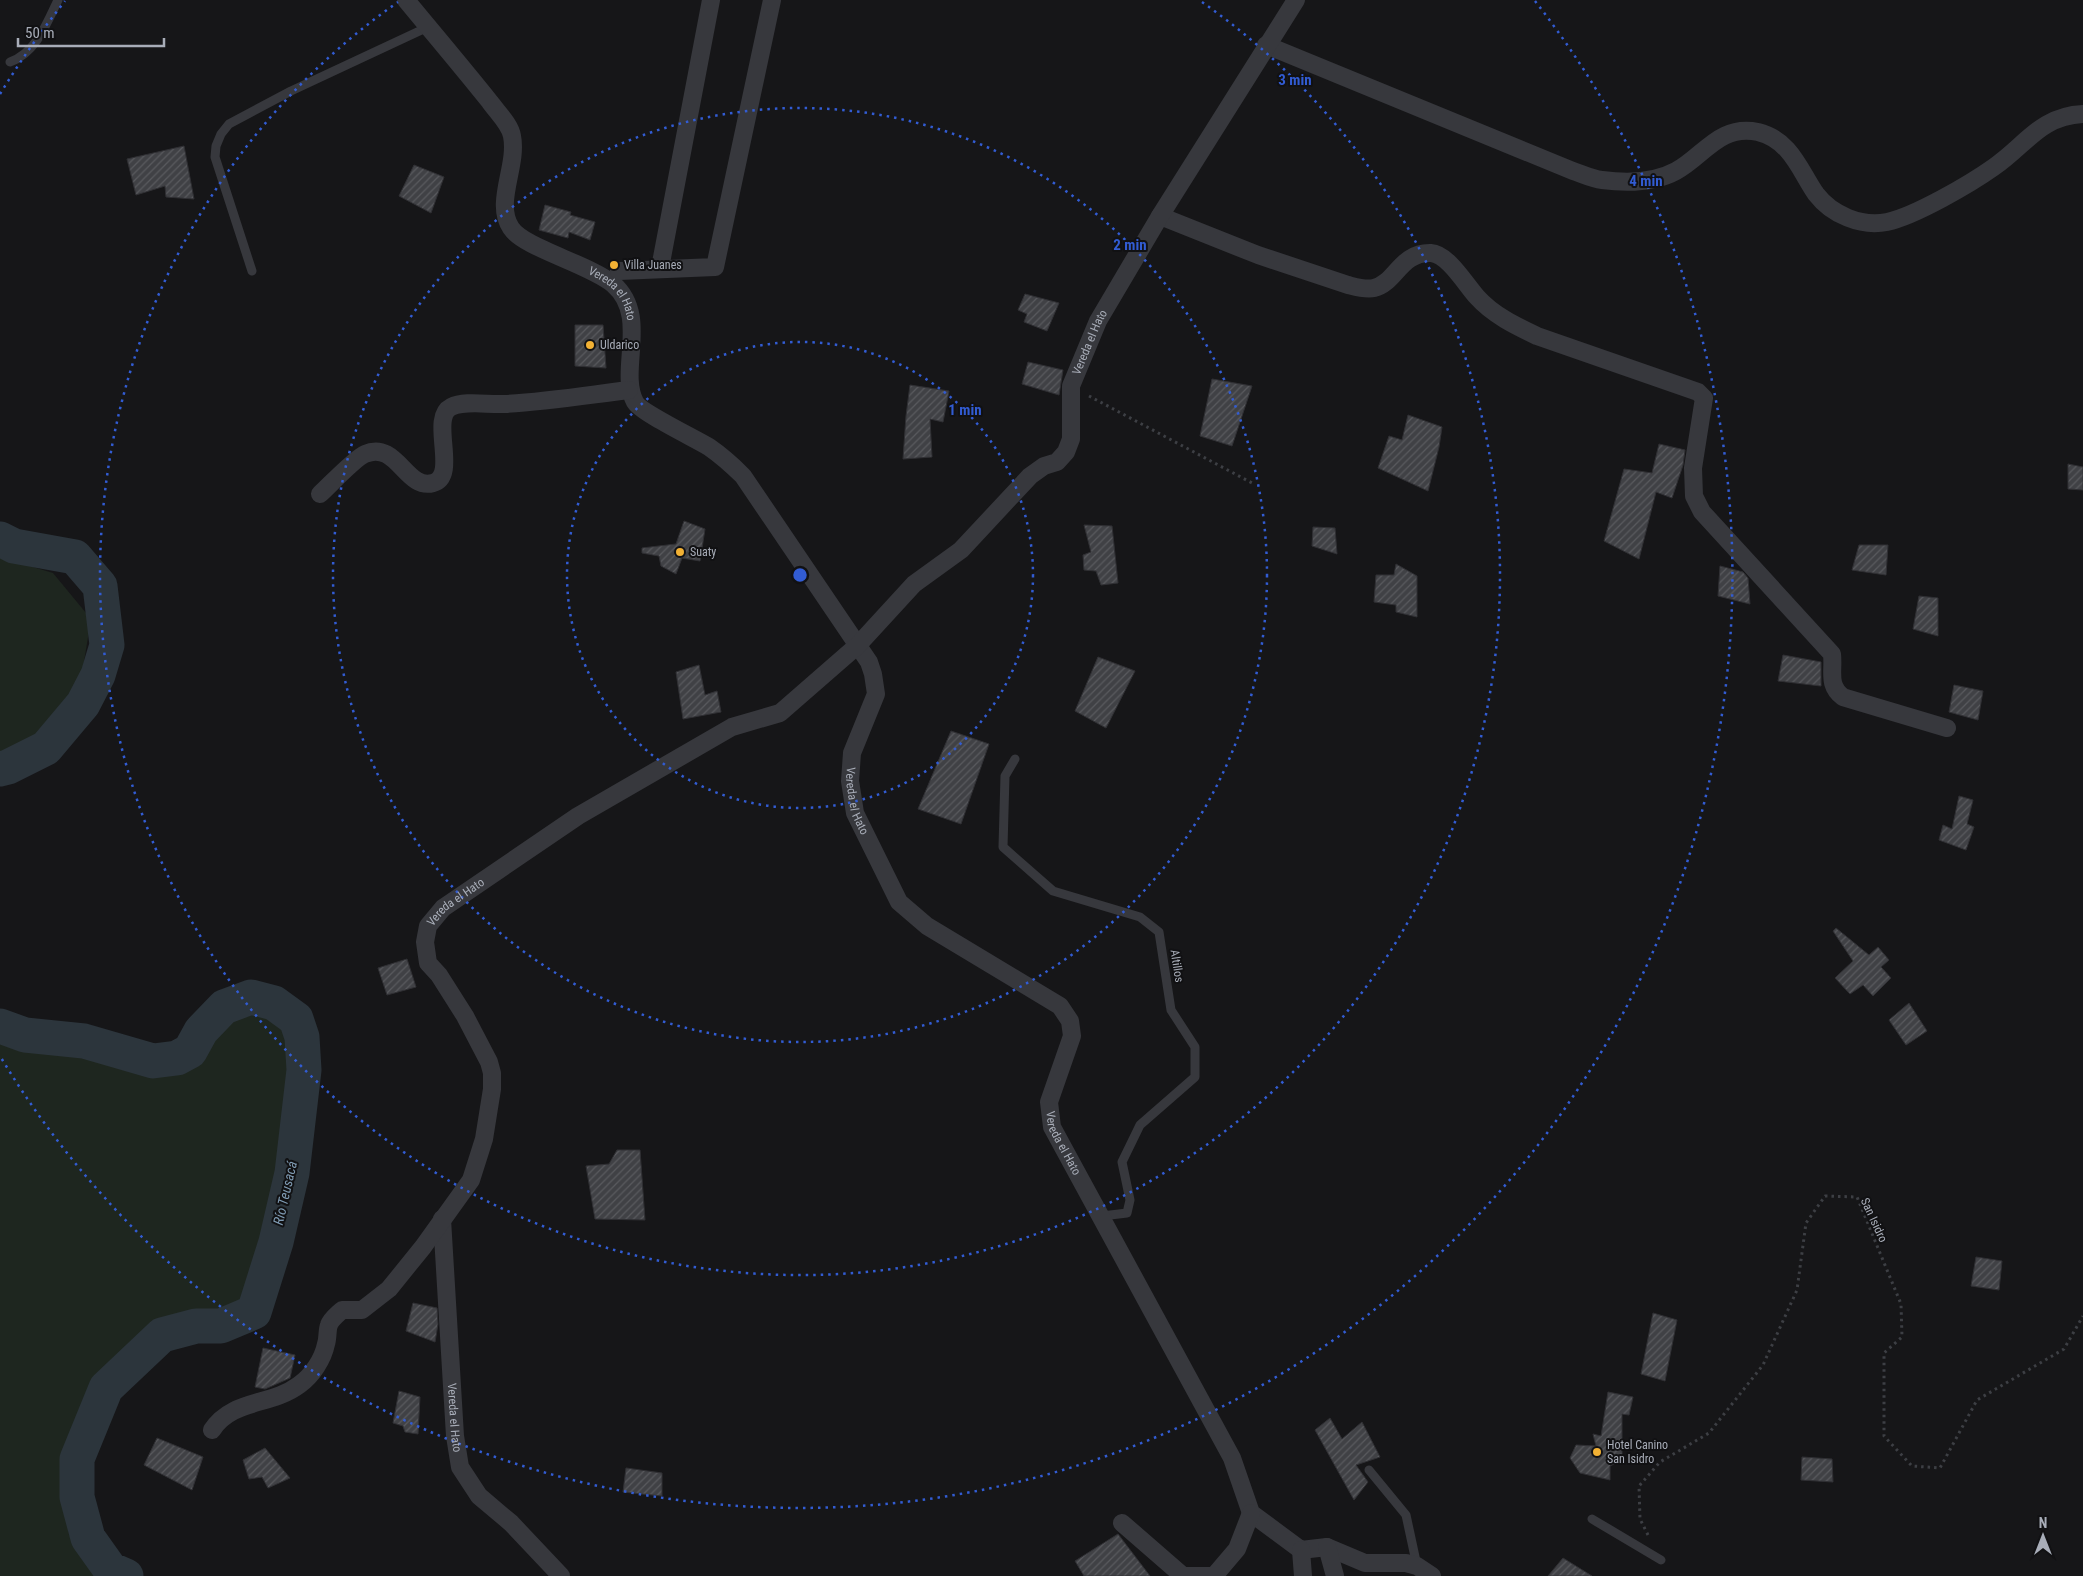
<svg xmlns="http://www.w3.org/2000/svg" width="2083" height="1576" font-family="'Roboto Condensed',sans-serif">
<style>
.park{fill:#1e261f}
.lines{fill:none;stroke-linecap:round;stroke-linejoin:round}
.river{stroke:#2c353c;stroke-width:35}
.building{fill:url(#building-hatch);stroke:#303034}
.path{stroke:#3d3f44;stroke-width:3;stroke-dasharray:2.5 4;stroke-linecap:butt}
.lane{stroke:#37383d;stroke-width:9}
.street{stroke:#37383d;stroke-width:18}
.ring{fill:none;stroke:#325cd3;stroke-width:2.5;stroke-dasharray:2.5 5}
.poi-dot{fill:#f2b134;stroke:#111113;stroke-width:2}
.labels{text-anchor:middle;stroke-width:4;stroke-linejoin:round;paint-order:stroke}
.poi-label{font-size:12px;fill:#a8adb8;stroke:#111113;text-anchor:start}
.street-label{font-size:12px;fill:#a8adb8;stroke:#111113}
.water-label{font-size:14px;font-style:italic;fill:#7f9bb3;stroke:#111113}
.centre{fill:#325cd3;stroke:#111113;stroke-width:2.5}
.ring-label{font-size:15px;text-anchor:middle;font-weight:bold;fill:#325cd3;stroke:#111113;stroke-width:4;stroke-linejoin:round;paint-order:stroke}
</style>
<defs>
<pattern id="building-hatch" width="6" height="6" patternUnits="userSpaceOnUse" patternTransform="scale(1.25)"><rect width="6" height="6" fill="#404145"/><path d="M-1 1l2-2M0 6l6-6M5 7l2-2" fill="none" stroke="#595a5e"/></pattern>
</defs>
<rect width="100%" height="100%" fill="#161618"/>
<path class="park" d="M0,554L13,561L53,573L91,619L79,692L43,740L0,755Z
M263,993L291,999L307,1073V1116L293,1190L272,1252L249,1302L216,1325L176,1339L97,1411L65,1502L69,1535L98,1564L113,1576H0V1028L17,1033L142,1051L204,1045L230,1011Z"/>
<g class="lines">
<path class="river" d="M0,539L14,546L75,557L100,586L107,645L98,675L83,704L46,748L8,767L0,769
M0,1026L25,1035L84,1041L153,1061L177,1058L190,1051L201,1031L224,1007L251,997L274,1003L296,1019L302,1037L304,1070L292,1173L276,1242L254,1312L221,1326H196L162,1335L106,1388L77,1459V1497L88,1538L110,1569L126,1576"/>
</g>
<path class="building" d="M184,146L194,199L166,197L165,186L136,195L127,159Z
M414,165L444,177L431,213L399,196Z
M545,205L571,212L570,215L595,222L590,240L569,232L568,238L539,230Z
M1025,294L1059,303L1047,331L1024,322L1027,314L1018,310Z
M575,325H603L606,368L575,366Z
M1028,362L1063,370L1059,395L1022,384Z
M1212,379L1252,386L1232,446L1200,436Z
M910,385L949,391L943,422L930,419L932,457L903,459L906,416Z
M1408,415L1442,427L1439,447L1428,491L1378,468L1389,436L1402,440Z
M1659,444L1685,450L1683,465L1672,498L1656,492L1639,559L1604,541L1624,469L1652,473Z
M2068,464L2083,467V490L2068,489Z
M684,521L705,529L700,561L682,558L676,574L661,566L659,556L642,553V548L676,544Z
M1084,525L1112,526L1118,583L1101,585L1096,571L1084,570L1083,555L1091,552Z
M1313,527L1335,528L1337,554L1312,546Z
M1859,545H1888L1886,575L1852,570Z
M1396,564L1417,576V617L1396,612V605L1374,602L1376,575H1394Z
M1720,566L1743,572L1748,578L1750,604L1718,596Z
M1919,596L1938,598V636L1913,629Z
M1783,655L1821,662V686L1778,681Z
M1098,657L1135,671L1106,728L1075,711Z
M699,665L705,695L717,691L721,712L683,719L676,672Z
M1954,685L1983,691L1978,720L1949,712Z
M951,731L989,744L961,824L918,809Z
M1959,796L1973,800L1967,824L1974,827L1966,850L1939,840L1943,825L1952,829Z
M1836,928L1869,955L1878,947L1889,960L1881,967L1891,978L1873,996L1863,985L1850,994L1835,978L1853,961L1833,931Z
M407,959L416,987L387,995L378,968Z
M1909,1003L1927,1031L1906,1045L1889,1020Z
M617,1150H640L645,1220L595,1219L586,1166L609,1164Z
M1976,1257L2002,1261L1999,1290L1971,1286Z
M413,1303L437,1308L438,1324L435,1342L406,1331Z
M1653,1313L1677,1320L1665,1381L1641,1374Z
M263,1348L295,1355L290,1378L265,1389L255,1387Z
M399,1391L420,1397L418,1434L405,1432L403,1426L393,1423Z
M1608,1392L1633,1397L1629,1415L1622,1414V1460L1610,1466V1480L1580,1473L1570,1458L1576,1445L1596,1446L1593,1434L1601,1436Z
M1330,1418L1342,1439L1362,1422L1380,1457L1356,1465L1368,1482L1354,1500L1315,1430Z
M157,1438L203,1457L192,1490L144,1465Z
M265,1448L290,1478L268,1488L262,1477L249,1479L243,1460Z
M1802,1457L1832,1459L1833,1482L1801,1480Z
M626,1468L662,1473V1496L623,1492Z
M1118,1534L1150,1576H1084L1075,1561Z
M1563,1558L1592,1576H1548Z"/>
<g class="lines">
<path class="path" d="M1089,396L1252,483
M1648,1535L1640,1519L1639,1486L1660,1462L1709,1433L1763,1365L1797,1290L1806,1223L1825,1196L1857,1197L1901,1304L1902,1337L1884,1353V1436L1912,1466L1940,1468L1977,1400L2064,1349L2083,1316"/>
<path class="lane" d="M10,62C36,53 47,23 58,0
M252,271L215,157L216,146L221,134L229,124L291,91L428,27
M1015,759L1005,776L1003,847L1053,891L1140,917L1159,932L1171,1010L1195,1047V1077L1140,1125L1122,1162L1130,1200L1127,1213L1102,1216
M1369,1470L1406,1515L1417,1566
M1592,1519L1661,1560"/>
<g class="street">
<path id="s1" d="M406,0C434,34 462,67 490,102C497,112 510,124 512,136C518,166 494,203 511,228C524,248 589,264 613,284C650,316 618,370 635,402C640,412 696,439 709,447C722,456 732,465 743,476L869,662L873,674L876,694L852,753L850,781L855,813L899,902L927,926L1060,1006L1070,1021L1072,1036L1049,1102L1052,1127L1232,1458L1251,1513L1301,1550L1327,1547L1365,1563H1406L1417,1566L1432,1576"/>
<path d="M1266,45L1573,171C1582,174 1592,179 1602,180C1625,183 1654,183 1676,171C1704,156 1719,124 1758,132C1791,140 1800,171 1816,194C1832,215 1861,227 1887,222C1915,216 1970,184 1994,167C2026,145 2040,116 2083,114"/>
<path d="M1160,216L1258,255L1348,285C1356,287 1366,290 1374,288C1396,283 1400,252 1431,253C1448,254 1466,285 1477,297C1493,315 1516,326 1537,336L1698,392L1704,398L1693,468L1694,496L1702,512L1832,654C1834,671 1827,685 1843,697L1947,728"/>
<path d="M660,268L711,0"/>
<path d="M619,271L715,267L772,0"/>
<path d="M320,494C329,486 355,458 365,454C397,440 406,491 433,483C459,476 429,418 451,407C465,400 488,405 504,404C546,402 588,395 629,390"/>
<path id="s2" d="M442,1219L455,1436L460,1467L479,1496L511,1523L561,1576"/>
<path id="s3" d="M212,1430C232,1399 271,1406 299,1385C312,1376 323,1359 326,1344C328,1338 327,1330 329,1325C331,1319 338,1314 342,1310H362L389,1289L423,1247L471,1180L484,1139L492,1089V1073L489,1062L465,1016L439,975L428,963L425,942L428,926L443,908L578,816L732,727L780,713L858,645L914,584L961,550L1030,476L1044,466L1057,462L1066,452L1071,439V386L1098,321L1160,216L1296,0"/>
<path d="M1122,1523L1183,1576H1214L1237,1549L1251,1513"/>
<path d="M1327,1547L1335,1576"/>
<path d="M1301,1550L1303,1576"/>
</g>
</g>
<g class="ring">
<circle cx="800" cy="575" r="233"/>
<circle cx="800" cy="575" r="467"/>
<path d="M1202 2A700 700 0 1 1 398 2"/>
<path d="M0 94A933 933 0 0 1 65 1M1535 1A933 933 0 1 1 0 1056"/>
</g>
<g class="poi-dot">
<circle cx="614" cy="265" r="5"/>
<circle cx="590" cy="345" r="5"/>
<circle cx="680" cy="552" r="5"/>
<circle cx="1597" cy="1452" r="5"/>
</g>
<g class="labels">
<g class="poi-label">
<text x="624" y="269">Villa Juanes</text>
<text x="600" y="349">Uldarico</text>
<text x="690" y="556">Suaty</text>
<text x="1607" y="1449">Hotel Canino<tspan x="1607" dy="14">San Isidro</tspan></text>
</g>
<g class="street-label">
<text dy="4" stroke="none"><textPath href="#s1" startOffset="391">Vereda el Hato</textPath></text>
<text dy="4" stroke="none"><textPath href="#s3" startOffset="1574">Vereda el Hato</textPath></text>
<text dy="4" stroke="none"><textPath href="#s1" startOffset="1010">Vereda el Hato</textPath></text>
<text dy="4" stroke="none"><textPath href="#s3" startOffset="692">Vereda el Hato</textPath></text>
<text transform="translate(1177 966) rotate(81)" y="4">Altillos</text>
<text dy="4" stroke="none"><textPath href="#s1" startOffset="1460">Vereda el Hato</textPath></text>
<text transform="translate(1874 1220) rotate(65)" y="4">San Isidro</text>
<text dy="4" stroke="none"><textPath href="#s2" startOffset="199">Vereda el Hato</textPath></text>
</g>
<g class="water-label">
<text transform="translate(285 1193) rotate(-77)" y="5">Río Teusacá</text>
</g>
</g>
<circle cx="800" cy="575" r="8" class="centre"/>
<g class="ring-label">
<text x="1295" y="85">3 min</text>
<text x="1646" y="186">4 min</text>
<text x="1130" y="250">2 min</text>
<text x="965" y="415">1 min</text>
</g>
<g transform="translate(2043 1536)" stroke="#111113" stroke-width="4" paint-order="stroke">
<path d="M0-4L9 19L0 12L-9 19Z" fill="#a8adb8"/>
<text y="-8" font-size="14" font-weight="bold" text-anchor="middle" fill="#a8adb8">N</text>
</g>
<path d="M18 38v8h146v-8" fill="none" stroke="#a8adb8" stroke-width="2.5"/>
<text x="25" y="38" font-size="15" fill="#a8adb8" stroke="#111113" stroke-width="4" paint-order="stroke">50 m</text>
</svg>
